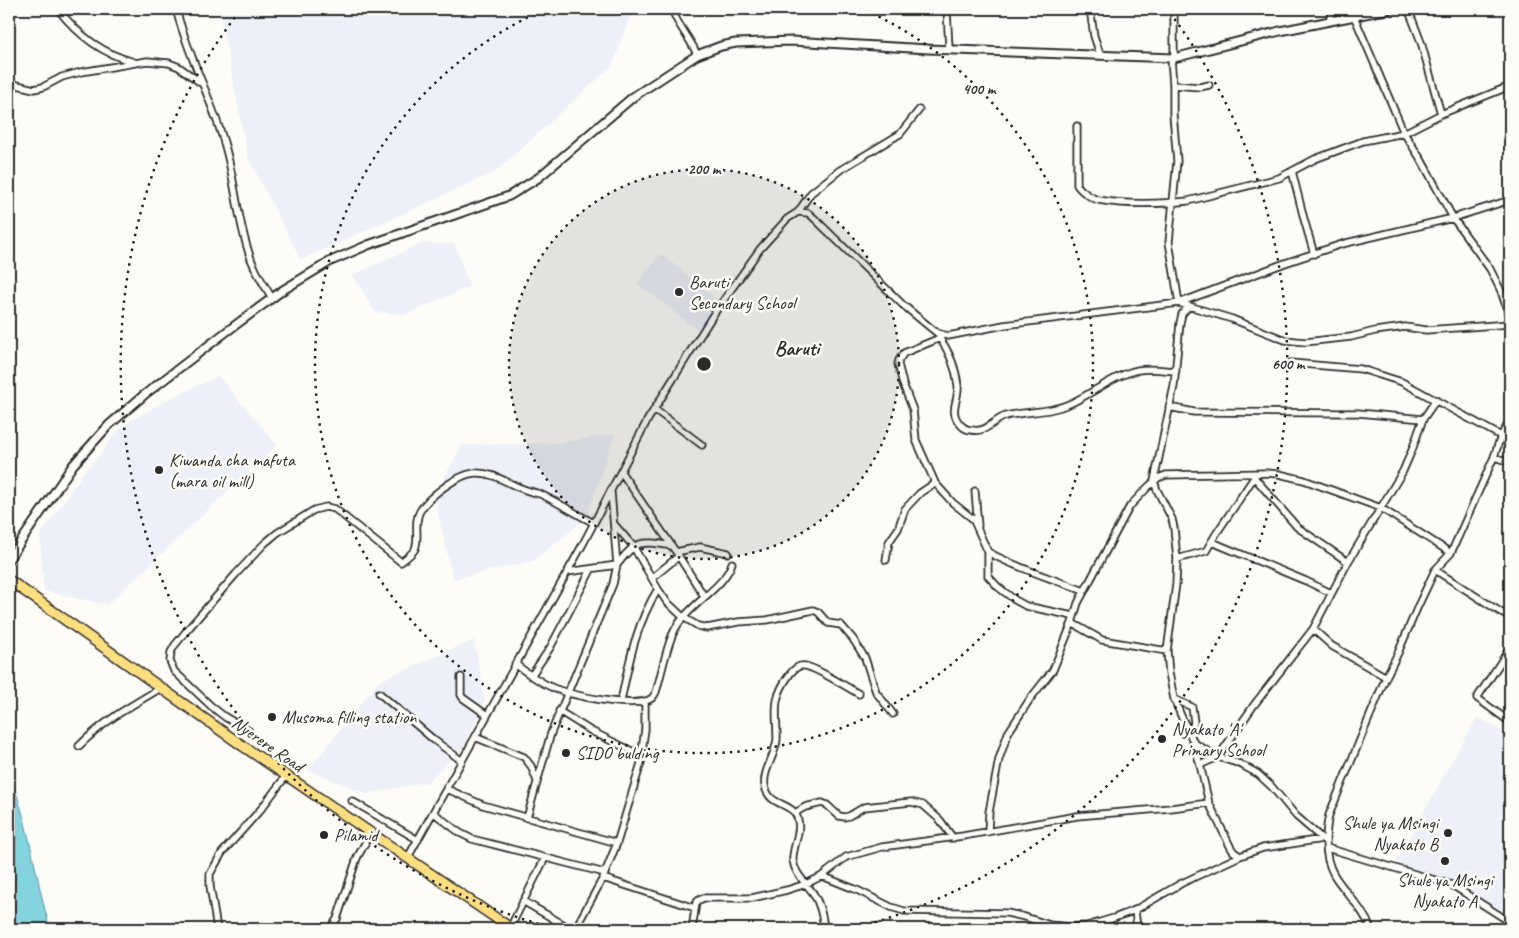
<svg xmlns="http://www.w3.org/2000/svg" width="1519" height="938" font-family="Caveat,sans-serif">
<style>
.built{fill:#edf0f8}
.water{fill:#84d4e0;stroke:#609098}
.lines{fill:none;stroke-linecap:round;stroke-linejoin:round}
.minor-casing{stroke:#2b2b2b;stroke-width:9}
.tertiary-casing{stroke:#2b2b2b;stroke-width:11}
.primary-casing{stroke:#2b2b2b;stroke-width:12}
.minor{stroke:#fdfcf7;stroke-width:5.5}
.tertiary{stroke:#fdfcf7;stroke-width:7}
.primary{stroke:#fedf80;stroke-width:9}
.ring{fill:none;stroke:#2b2b2b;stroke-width:2.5;stroke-dasharray:2.5 5}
.poi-dot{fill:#2b2b2b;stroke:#fdfcf7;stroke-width:2}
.labels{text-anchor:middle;stroke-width:5;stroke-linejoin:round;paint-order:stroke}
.poi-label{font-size:18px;fill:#2b2b2b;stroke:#fdfcf7;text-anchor:start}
.street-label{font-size:18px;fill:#2b2b2b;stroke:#fdfcf7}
.quarter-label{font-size:20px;font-weight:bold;fill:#2b2b2b;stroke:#fdfcf7}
.centre{fill:#2b2b2b;stroke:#fdfcf7;stroke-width:2.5}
.ring-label{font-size:15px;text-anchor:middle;font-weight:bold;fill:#2b2b2b;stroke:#fdfcf7;stroke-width:5;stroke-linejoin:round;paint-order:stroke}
</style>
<rect width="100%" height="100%" fill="#fdfcf7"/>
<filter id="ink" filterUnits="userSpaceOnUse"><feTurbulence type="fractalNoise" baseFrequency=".02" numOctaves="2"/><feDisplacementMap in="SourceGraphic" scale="10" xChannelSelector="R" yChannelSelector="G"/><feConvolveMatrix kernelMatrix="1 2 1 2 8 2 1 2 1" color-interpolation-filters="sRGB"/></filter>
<g filter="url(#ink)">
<path class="built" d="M219,9H632L613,65L495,172L301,260L248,157Z
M422,243L455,244L469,287L405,315L375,312L353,275Z
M661,254L720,302L697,330L637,283Z
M218,376L277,445L107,605L44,591L40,536L84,472L103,451L115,434L130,421L163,402Z
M615,434L586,519L533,561L453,579L434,496L462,445L556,443Z
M474,640L485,700L463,748L427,782L367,794L308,770L379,681Z
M1477,717L1510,735V924L1396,861Z"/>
<path class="water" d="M9,777L12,781C30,829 36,880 50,929H9Z"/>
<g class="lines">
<g class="minor-casing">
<path id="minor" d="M58,9C77,34 103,54 134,62
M176,9C188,56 212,99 225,146C235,180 237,216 248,250C253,268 263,283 272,298
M672,9C677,26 691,38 697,55
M947,9L949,49
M1090,9L1094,36L1100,54
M1407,9L1411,16L1421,42L1441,114
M1354,16L1404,133L1422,161L1453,218L1490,269L1501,291L1510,318
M1330,20L1331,9
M1171,58L1173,85V114L1177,161L1169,242L1179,303L1232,319L1285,340L1305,342L1351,337L1375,331L1405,327L1426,330L1510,324
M1174,58V9
M9,83L34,89L43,87L62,77L81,72L147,61L169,63L179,67L201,83
M1173,85L1200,87L1209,85
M1077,126V185C1081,191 1092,199 1099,200C1122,205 1164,204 1188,201L1279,178L1315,159L1363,141L1404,133L1441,114L1510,86
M1292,171L1304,219L1314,254
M798,212L808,213L814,218L903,305L937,333L948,336L1004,325L1179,303L1285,263L1342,244L1453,218L1510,200
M1189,306L1182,314L1180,323L1174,386L1154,481L1157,490L1172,519L1174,528L1177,559L1176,584L1167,651L1169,673L1174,699L1182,718L1194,743L1218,757L1240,764L1258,774L1272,787L1296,816L1326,842
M939,337C949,351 956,368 958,386C959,401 947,412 962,426C964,428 968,430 972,430C987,433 993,420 1006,416C1027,411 1049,413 1069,404C1090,395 1116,374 1138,370C1150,368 1164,370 1176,371
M940,338L904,353L899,360L898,364L903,384L913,410L916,440L933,478L935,483L953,503L973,519L988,552V576L998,587L1015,600L1026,606L1073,616
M1291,363L1361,369L1402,382L1501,436
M1169,407L1194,412L1358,413L1423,419
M654,409L702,445
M1494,457L1510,462
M621,472L676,552L704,596
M1254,477L1297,527L1348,562
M975,491L978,526
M614,524L633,546L658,589L667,602L683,617L698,626L707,628L738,622L767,620L813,610L818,612L828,623L841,625L853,639L865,658L876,692L893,714
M1212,542L1306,581L1331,593
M676,552L700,547L728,553
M988,552C1018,569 1052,578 1084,591
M1177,559L1206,551L1216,534L1255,476
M886,560L889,542L898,529L905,509L920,493L935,483
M1435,570L1510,618
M567,572L617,565C636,539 642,541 672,546
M652,578L679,556
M1072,623L1102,640L1167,651
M1313,629L1332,646L1386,677
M1510,648L1477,698L1510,722
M515,664C527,673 538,681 551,687C567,695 638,710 652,698C654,696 655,694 656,692C662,673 667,641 677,626C692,602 724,588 732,563
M531,676L550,648L591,570
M461,677V695L463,698L487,715
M379,693L434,740L462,761
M1174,699L1192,707L1194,722L1191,737
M621,701C629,662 636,624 658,589
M559,711L591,731L638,754L641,758V763L617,843L603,878L575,929
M249,731L225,717L211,706L174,671L170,661L171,652L175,645L188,629L236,574L264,544L277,533L314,510L326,507L335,509L401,562C406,558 412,554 415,549C420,538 413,523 420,511C428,497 458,474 475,473C491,472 504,481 518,487C525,490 532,492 540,494C558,502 576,514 594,523
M475,737L524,757L531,766L537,781
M1194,743L1200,765
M79,746C105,720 129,707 161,688
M641,758L645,729V701
M447,789L483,805L617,843
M352,801L418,840
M1209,803L1200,765L1218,757L1254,705L1313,629L1348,562L1403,471L1412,450L1423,419L1436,400
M434,813L460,833L472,839L605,873
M795,813L805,807L822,803L827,805L839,816L845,817L849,816L864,807L911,802L923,805L940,820L953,838
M527,818L551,733L613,584L617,565L611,492
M988,832L989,812L999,759L1008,733L1030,699L1053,670L1072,623L1078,603L1130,506L1148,487L1158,478L1166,475L1266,473L1279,474L1304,480L1381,508L1451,553
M1327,848L1452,885L1510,922
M407,859L583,544L647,421L713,315L760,249L787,219L798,212L811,193L840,170L900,134L919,110
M822,876L857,890L891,907L904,911L1007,913L1025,917L1050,925L1071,927L1087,926L1114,918L1135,910L1182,883L1240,856
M603,878L695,908
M523,901L571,929
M1135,910L1137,929
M510,928L545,858
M217,929L210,886V874L222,853L261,809L286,776
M330,929L337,919L357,858L370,834
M692,929L696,903L699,900L704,898H752L787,890L806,884L822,876L846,857L882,847L963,836L1077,816L1171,808L1209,803L1231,848L1234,852L1240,856L1263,848L1323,839
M824,929C823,917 820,904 813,893C806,883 795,874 793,861C791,848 805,828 795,813C786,802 769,805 765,786C762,771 776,755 777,739C777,710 771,700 790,674C794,669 798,665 805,666C818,668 846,687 859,694
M1371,929C1363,908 1346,894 1334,875C1324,858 1325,834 1329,815L1386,677L1398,653L1418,606L1435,570L1451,553L1494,457L1501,436L1510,421"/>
</g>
<g class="tertiary-casing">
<path id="tertiary" d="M9,559L73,465L109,425L144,395L226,332L283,290L331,261L368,245L509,196L538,178L633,97L697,55L721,46L736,43L792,41L928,49L1174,58L1280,31L1390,9"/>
</g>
<g class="primary-casing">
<path id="primary" d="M9,580L240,744L512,929"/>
</g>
<use href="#minor" class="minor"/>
<use href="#tertiary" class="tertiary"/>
<use href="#primary" class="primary"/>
</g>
</g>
<circle cx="704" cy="364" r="195" fill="#2b2b2b" fill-opacity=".12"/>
<g class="ring">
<circle cx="704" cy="364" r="195"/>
<path d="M865 10A389 389 0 1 1 543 10"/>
<path d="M553 928A584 584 0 0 1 238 13M1170 13A584 584 0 0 1 855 928"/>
</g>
<g class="poi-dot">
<circle cx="679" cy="292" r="5"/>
<circle cx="159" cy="470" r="5"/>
<circle cx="272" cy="717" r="5"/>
<circle cx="1162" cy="739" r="5"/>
<circle cx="566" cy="753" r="5"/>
<circle cx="1448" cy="833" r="5"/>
<circle cx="324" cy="835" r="5"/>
<circle cx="1445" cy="861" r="5"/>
</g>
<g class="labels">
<g class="poi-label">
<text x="689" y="288">Baruti<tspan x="689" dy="21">Secondary School</tspan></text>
<text x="169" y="466">Kiwanda cha mafuta<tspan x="169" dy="21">(mara oil mill)</tspan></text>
<text x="282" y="723">Musoma filling station</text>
<text x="1172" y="735">Nyakato 'A'<tspan x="1172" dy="21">Primary School</tspan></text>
<text x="576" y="759">SIDO bulding</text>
<text x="1438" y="829" text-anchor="end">Shule ya Msingi<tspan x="1438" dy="21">Nyakato B</tspan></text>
<text x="334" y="841">Pilamid</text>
<text x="1445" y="886" text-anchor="middle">Shule ya Msingi<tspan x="1445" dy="21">Nyakato A</tspan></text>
</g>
<g class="street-label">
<text transform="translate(268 744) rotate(35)" y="6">Nyerere Road</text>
</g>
<g class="quarter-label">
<text x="797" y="355">Baruti</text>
</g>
</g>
<circle cx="704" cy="364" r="8" class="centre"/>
<g class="ring-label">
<text x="979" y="94">400 m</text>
<text x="704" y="174">200 m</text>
<text x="1288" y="369">600 m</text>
</g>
<rect width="1519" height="938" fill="none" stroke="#fdfcf7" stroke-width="30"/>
<rect x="15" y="15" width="1489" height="908" fill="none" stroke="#2b2b2b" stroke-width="2" filter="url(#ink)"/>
</svg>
